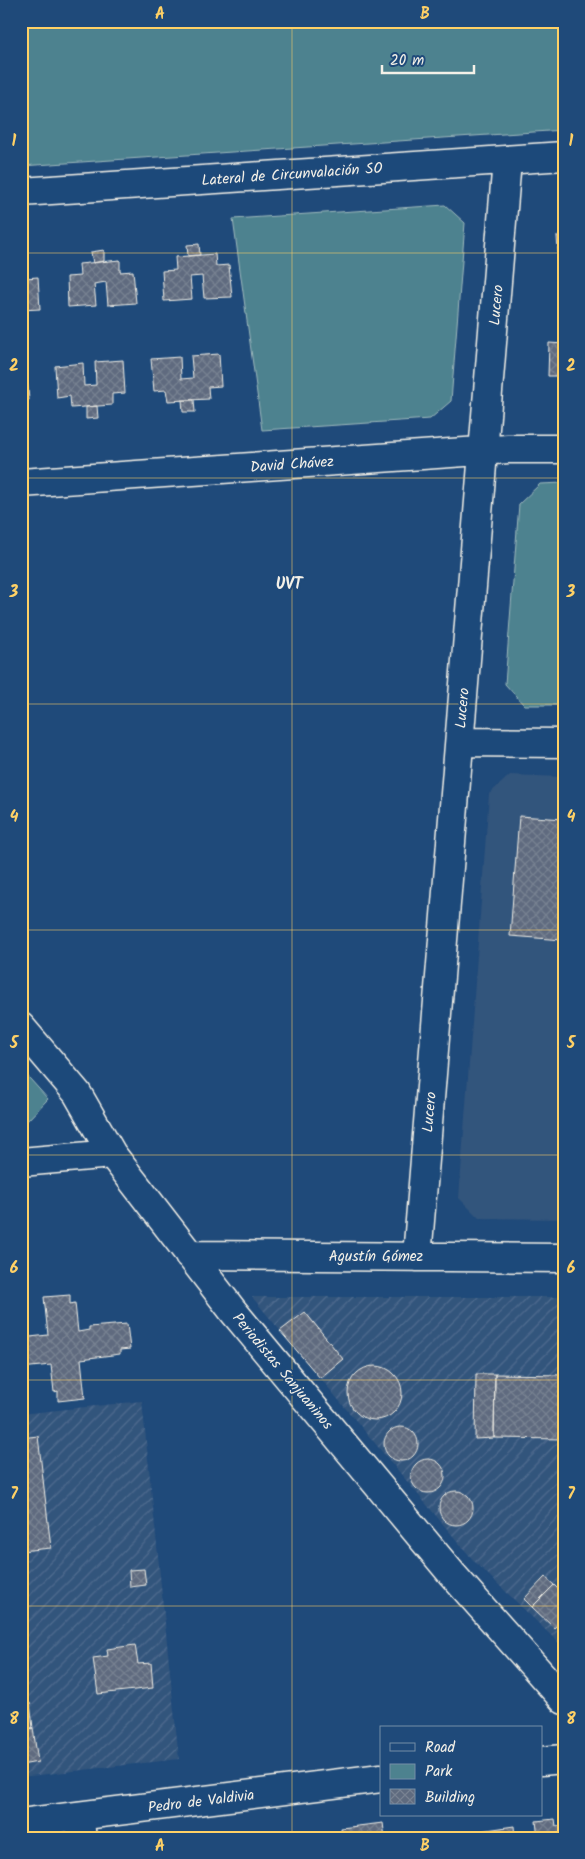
<svg xmlns="http://www.w3.org/2000/svg" width="585" height="1859" font-family="Kalam,sans-serif">
<style>
.built{fill:#32547c}
.industrial{fill:url(#industrial-furrows)}
.green{fill:#4d828f;stroke:#a0babc}
.building{fill:url(#building-cross-hatch);stroke:#f4f1e8}
.lines{fill:none;stroke-linecap:round;stroke-linejoin:round}
.street-casing{stroke:#f4f1e8;stroke-width:31}
.secondary-casing{stroke:#f4f1e8;stroke-width:31}
.street{stroke:#1f4a7a;stroke-width:28}
.secondary{stroke:#1f4a7a;stroke-width:28}
.grid{fill:none;stroke:#ffd166;stroke-width:1;stroke-opacity:0.55}
.labels{text-anchor:middle;stroke-width:4;stroke-linejoin:round;paint-order:stroke}
.street-label{font-size:15px;fill:#f4f1e8;stroke:#1f4a7a}
.neighbourhood-label{font-size:16px;font-weight:bold;fill:#f4f1e8;stroke:#1f4a7a}
.neatline{fill:none;stroke:#ffd166;stroke-width:2}
.grid-label{font-size:16px;text-anchor:middle;font-weight:bold;fill:#ffd166}
</style>
<defs>
<pattern id="industrial-furrows" width="10" height="10" patternUnits="userSpaceOnUse" patternTransform="scale(1.25)"><rect width="10" height="10" fill="#32547c"/><path d="M-1 1l2-2M0 10L10 0M9 11l2-2" fill="none" stroke="#506d8f"/></pattern>
<pattern id="building-cross-hatch" width="8" height="8" patternUnits="userSpaceOnUse" patternTransform="scale(1.25)"><rect width="8" height="8" fill="#5f6b7f"/><path d="M0 0l8 8M0 8l8-8" fill="none" stroke="#778191"/></pattern>
</defs>
<rect width="100%" height="100%" fill="#1f4a7a"/>
<filter id="ink" filterUnits="userSpaceOnUse"><feTurbulence type="fractalNoise" baseFrequency=".02" numOctaves="2"/><feDisplacementMap in="SourceGraphic" scale="10" xChannelSelector="R" yChannelSelector="G"/><feConvolveMatrix kernelMatrix="1 2 1 2 8 2 1 2 1" color-interpolation-filters="sRGB"/></filter>
<g filter="url(#ink)">
<path class="built" d="M510,775L564,777V1219L479,1218L459,1198L489,794Z"/>
<path class="industrial" d="M252,1297H564V1648L474,1561Z
M142,1401L179,1759L21,1777V1414Z"/>
<path class="green" d="M21,21H564V130L21,166Z
M445,205L465,223L451,401L430,419L262,430L233,219Z
M564,483V705H524L505,684L519,504L540,484Z
M21,1069L48,1099L26,1122H21Z"/>
<path class="building" d="M557,236H564V268H559Z
M199,244L200,255L188,256L187,245Z
M104,250V261L93,263L91,252Z
M215,254L216,266L229,265L232,297L204,298L202,276L190,277L192,299L164,301L162,271L176,270L175,257Z
M120,260V272L133,271L136,303L108,305L106,282L94,284L96,305L68,307L67,277L80,276L79,264Z
M21,266H24L25,278L38,277L40,309L21,310Z
M549,343L564,344V388H562V376H548Z
M219,354L221,386L208,387L209,399L168,401L166,390L154,391L151,359L180,357L181,379L193,378L191,356Z
M123,360L125,393L112,394V405L71,408L70,396L57,398L55,366L83,363L84,386L96,385L95,362Z
M21,367H26L29,400H21Z
M182,400H194L195,412H183Z
M97,406L98,418L86,419V407Z
M519,816L564,819L563,940L510,936Z
M70,1295V1304L75,1303L78,1332L89,1330V1327L127,1324L130,1349L120,1350V1354L81,1359L85,1398L58,1401V1391L54,1392L51,1365L21,1368V1338L48,1335L44,1297Z
M305,1312L343,1359L320,1378L280,1331Z
M348 1393a27 27 0 1 1 54 0a27 27 0 1 1-54 0Z
M476,1374H495L494,1438L475,1439Z
M495,1374L564,1375V1439L494,1438Z
M384 1444a17 17 0 1 1 34 0a17 17 0 1 1-34 0Z
M38,1436L51,1548L21,1551V1438Z
M411 1476a17 17 0 1 1 34 0a17 17 0 1 1-34 0Z
M439 1508a17 17 0 1 1 34 0a17 17 0 1 1-34 0Z
M144,1569L146,1585L130,1587L129,1570Z
M545,1577L554,1585L532,1607L524,1599Z
M554,1585L564,1595V1619L554,1628L532,1607Z
M135,1645L138,1664L151,1663L153,1688L98,1694L93,1658L108,1656L107,1649Z
M30,1703L33,1728L21,1729V1704Z
M33,1728L38,1762L21,1765V1729Z
M555,1819L556,1826L564,1825V1838H538L536,1821Z
M383,1823L385,1838H342L341,1828Z
M514,1826L515,1838H467L466,1833Z
M285,1835V1838H264Z"/>
<g class="lines">
<g class="street-casing">
<path id="street" d="M21,483L508,449H564
M460,742L564,743
M21,1027L77,1093L112,1154L233,1311L452,1574L564,1700
M21,1162L112,1154
M189,1255L564,1258
M417,1257L507,160
M79,1816L82,1838"/>
</g>
<g class="secondary-casing">
<path id="secondary" d="M21,192L564,156
M541,1761L564,1759
M21,1823L381,1778"/>
</g>
<use href="#street" class="street"/>
<use href="#secondary" class="secondary"/>
</g>
</g>
<path class="grid" d="M292,21V1838M21,253H564M21,478H564M21,704H564M21,930H564M21,1155H564M21,1380H564M21,1606H564"/>
<g class="labels">
<g class="street-label">
<text transform="translate(292 174) rotate(-4)" y="5">Lateral de Circunvalación SO</text>
<text transform="translate(496 305) rotate(-85)" y="5">Lucero</text>
<text transform="translate(292 464) rotate(-4)" y="5">David Chávez</text>
<text transform="translate(462 708) rotate(-85)" y="5">Lucero</text>
<text transform="translate(429 1112) rotate(-85)" y="5">Lucero</text>
<text x="376" y="1261">Agustín Gómez</text>
<text transform="translate(283 1371) rotate(50)" y="5">Periodistas Sanjuaninos</text>
<text transform="translate(201 1801) rotate(-7)" y="5">Pedro de Valdivia</text>
</g>
<g class="neighbourhood-label">
<text x="289" y="589">UVT</text>
</g>
</g>
<rect width="585" height="1859" fill="none" stroke="#1f4a7a" stroke-width="55"/>
<rect x="380" y="1726" width="162" height="90" fill="#1f4a7a" stroke="#748da6"/>
<rect x="390" y="1743" width="25" height="8" fill="#1f4a7a" stroke="#748da6"/>
<text x="425" y="1752" font-size="15" fill="#f4f1e8">Road</text>
<rect x="390" y="1764" width="25" height="15" fill="#4d828f" stroke="#748da6"/>
<text x="425" y="1776" font-size="15" fill="#f4f1e8">Park</text>
<rect x="390" y="1789" width="25" height="15" fill="url(#building-cross-hatch)" stroke="#748da6"/>
<text x="425" y="1802" font-size="15" fill="#f4f1e8">Building</text>
<path d="M382 65v8h92v-8" fill="none" stroke="#f4f1e8" stroke-width="2.5"/>
<text x="390" y="65" font-size="15" fill="#f4f1e8" stroke="#1f4a7a" stroke-width="4" paint-order="stroke">20 m</text>
<rect x="28" y="28" width="530" height="1804" class="neatline"/>
<g class="grid-label">
<text x="160" y="19">A</text>
<text x="425" y="19">B</text>
<text x="14" y="146">1</text>
<text x="571" y="146">1</text>
<text x="14" y="371">2</text>
<text x="571" y="371">2</text>
<text x="14" y="597">3</text>
<text x="571" y="597">3</text>
<text x="14" y="822">4</text>
<text x="571" y="822">4</text>
<text x="14" y="1048">5</text>
<text x="571" y="1048">5</text>
<text x="14" y="1273">6</text>
<text x="571" y="1273">6</text>
<text x="14" y="1499">7</text>
<text x="571" y="1499">7</text>
<text x="14" y="1724">8</text>
<text x="571" y="1724">8</text>
<text x="160" y="1851">A</text>
<text x="425" y="1851">B</text>
</g>
</svg>
